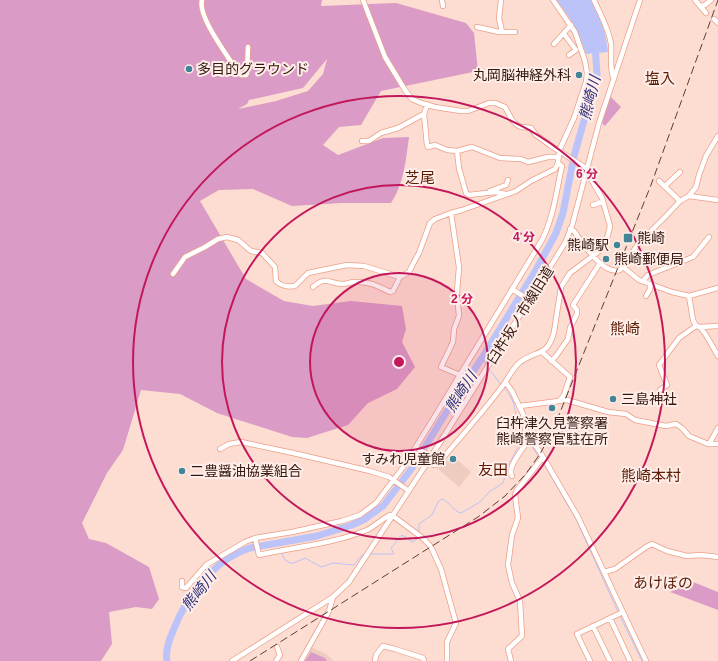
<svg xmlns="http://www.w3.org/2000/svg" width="718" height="661" font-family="Helvetica,'Noto Sans JP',sans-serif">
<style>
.built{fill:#efccc0}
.green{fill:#da9cc6;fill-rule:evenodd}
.water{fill:#bcc3f9}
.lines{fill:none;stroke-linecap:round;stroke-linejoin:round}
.stream{stroke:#bcc3f9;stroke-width:1}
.river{stroke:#bcc3f9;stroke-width:7}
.minor-casing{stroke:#ec9f87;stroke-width:6}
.minor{stroke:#fff;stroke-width:4.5}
.rail{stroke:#5d3f35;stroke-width:1;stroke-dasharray:8 4;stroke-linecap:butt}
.ring{fill:none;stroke:#c2185b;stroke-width:2}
.poi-dot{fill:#438597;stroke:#feede8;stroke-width:1.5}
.labels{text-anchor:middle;stroke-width:4;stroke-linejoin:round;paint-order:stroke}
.poi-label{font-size:14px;fill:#35180f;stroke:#feede8;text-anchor:start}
.street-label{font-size:14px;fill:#35180f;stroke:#feede8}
.neighbourhood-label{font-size:15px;fill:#5b1c04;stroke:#feede8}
.water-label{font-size:15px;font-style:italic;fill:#302f7b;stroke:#feede8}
.centre{fill:#c2185b;stroke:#feede8;stroke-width:2}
.ring-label{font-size:12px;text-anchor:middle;font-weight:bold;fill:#c2185b;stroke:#feede8;stroke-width:4;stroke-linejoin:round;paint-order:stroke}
</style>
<rect width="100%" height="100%" fill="#fddcd1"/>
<path class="built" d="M453,456L471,472L459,487L436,467L444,459L448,462Z
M311,647L326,654L334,661H304Z"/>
<path class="green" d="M0,0H322L321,6L396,3L466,23L474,33L478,71L381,91L361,125L339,127L323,145L338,155L383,138L409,137C406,159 404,184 391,203H342L292,206L253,189L219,190L200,201L246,279L284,301L313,306L351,301L402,306L406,329L402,342L415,367L397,389L368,403L348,425L307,438L292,437L217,413L180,394L141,390L123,450L107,473L82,523L89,539L106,543L149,567L159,599L152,609L136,607L109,612L112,644L101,661H0ZM327,59L323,74L308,91L276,101L238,109L247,104L249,100L303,88Z
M610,96L621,107L605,126L602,123Z
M693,582L718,592V610L670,592Z
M311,652L325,658L327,661H305Z"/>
<path class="water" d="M556,0H590C599,12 607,36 608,52L586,54C579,34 570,16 556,0Z"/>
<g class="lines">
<path class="stream" d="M482,358L486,364
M489,369L502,386
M504,388C515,401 514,405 517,420C519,428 524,434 528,440
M530,443L540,459
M542,461L576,519L618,612
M419,532V524L432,515L438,502L442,499C450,502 453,511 461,513L480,502L489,492L503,483L508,466L523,438V434
M282,553L284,559L290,563H294L305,558L321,567L333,563L354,565L362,555H366
M369,554H394L391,548C396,544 397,538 402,535L412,542L416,540L418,537
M620,616L642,661"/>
<path class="river" d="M167,661C165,651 169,640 173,631C186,597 213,560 250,548L317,536L352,525L365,519L383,506L412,468L447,411L482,358L536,270L556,233L563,213L574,156L597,75L595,44"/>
<g class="minor-casing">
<path id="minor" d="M202,0C197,16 228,56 237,71L241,75H246L247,73L248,47
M363,0L385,57L405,90L412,99L421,103L435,107L461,111H468L489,103H495L505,107L512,120L517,125L521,127L531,128L536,135L550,145L584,167L602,198L610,226L608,235L602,249L570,273L561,287L554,332C548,357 535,350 519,363C512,369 507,381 501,388C482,413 462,436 441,460L435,465L427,463
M442,0L443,6
M501,0L499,18L502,32
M594,0C600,14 609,29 611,44C612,55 609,69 614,79
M695,0L706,13
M701,6L705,5L711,0
M714,19L718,23
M477,27L499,32H515
M564,34L576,50L569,55
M554,44L571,25
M427,105L424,114L427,145L428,147L435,145L447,150L457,151L472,147L500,158L521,159L528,162L548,157H559
M362,141H369L381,133L398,128L424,114
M457,151L459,168L466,193L469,195L495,192L506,194
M659,181L680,201
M665,186L680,172
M490,191L506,185L508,180
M689,196L718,200
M593,205L603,202
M451,213L459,267L457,292L459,316L454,329L453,342L441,367L460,375
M570,229L574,231C582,242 603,276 620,270L639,243L666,216L680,201L689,196L696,187L699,175L706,156L718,136
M623,267L639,280L672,292L689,296L718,288
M173,274L185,257L205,247L218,239L227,237L238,240L251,251L262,253L275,267L276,281C281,286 289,287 295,286L308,273L347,265L364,266L400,277
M643,281L648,275L693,257L709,237
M313,287C326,275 330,284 342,284C346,284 350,282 355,282C369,281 378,286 390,292L393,291L400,277L409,272L413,264L419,253L430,223L435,219L451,213L462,210L516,191L531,181L555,169L558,163L559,151L574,118L586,82L587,73L585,61L575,32L553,0
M512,289L529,300
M646,296L650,289V284
M689,296L693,320L696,326L700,327L706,335L718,356
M700,327L718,326
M542,352L570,377L564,395L560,400
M551,361L556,356L568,339L570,328L577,314V310L573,305L600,263
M506,383L512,391L523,414L525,429L543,457L578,517L646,661
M660,390L667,385L659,365L679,338L696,326
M520,406L567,400L608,412L626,414L635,420L666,426L676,424L682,428L689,436L708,444H718
M709,444L718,428
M416,447L431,457
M220,449L229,444L241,442L293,453L370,471L389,477L409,491
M512,476C511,475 511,472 511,470C512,462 525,444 531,439
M255,538L259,555C294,547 333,544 367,530C375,526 382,519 390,515L393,516L424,539L431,547L441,569L456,623L447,642V661
M604,572L615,569L646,547L652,544L667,551L687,556L701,555L718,557
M182,581V587L186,588L206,565L245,542L255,538L292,532L342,521L360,515L376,503L404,466L435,416L542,240C554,216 556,192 562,166L558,163
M610,618L630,661
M593,626L610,661
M232,661L333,597L349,582L427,463L547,272L565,243L572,226L599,123L640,0
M276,661L280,655L277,647
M301,661L329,611L333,597
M375,661L376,655L383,646L395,649L423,658L424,661
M511,661L508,649L522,636L520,601L512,583L508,565L512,535L518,518L515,495L517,490L543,457
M590,661L577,634L623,612"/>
</g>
<use href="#minor" class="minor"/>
<path class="rail" d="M250,661L478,517L505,496L525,475L540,454L553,430L651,185L718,0"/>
</g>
<circle cx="399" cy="362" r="89" fill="#c2185b" fill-opacity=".12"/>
<g class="ring">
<circle cx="399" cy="362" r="89"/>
<circle cx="399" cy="362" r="177"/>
<circle cx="399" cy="362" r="266"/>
</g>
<g class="poi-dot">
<circle cx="189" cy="69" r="4"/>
<circle cx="579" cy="75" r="4"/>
<rect x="623" y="233" width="10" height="10" rx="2"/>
<circle cx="617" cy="245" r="4"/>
<circle cx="606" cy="259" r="4"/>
<circle cx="613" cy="399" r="4"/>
<circle cx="552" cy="408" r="4"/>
<circle cx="453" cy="459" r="4"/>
<circle cx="182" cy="471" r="4"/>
</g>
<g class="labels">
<g class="poi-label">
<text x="197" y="74">多目的グラウンド</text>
<text x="571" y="80" text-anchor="end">丸岡脳神経外科</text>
<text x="637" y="243">熊崎</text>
<text x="609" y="250" text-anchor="end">熊崎駅</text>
<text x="614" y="264">熊崎郵便局</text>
<text x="621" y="404">三島神社</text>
<text x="552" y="428" text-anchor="middle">臼杵津久見警察署<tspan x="552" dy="16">熊崎警察官駐在所</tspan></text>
<text x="445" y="464" text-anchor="end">すみれ児童館</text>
<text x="190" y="476">二豊醤油協業組合</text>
</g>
<g class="street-label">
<text transform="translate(520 315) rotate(-58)" y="5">臼杵坂ノ市線旧道</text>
</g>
<g class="neighbourhood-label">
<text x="660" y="84">塩入</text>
<text x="420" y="183">芝尾</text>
<text x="625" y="334">熊崎</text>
<text x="493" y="475">友田</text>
<text x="651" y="481">熊崎本村</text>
<text x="663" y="588">あけぼの</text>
</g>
<g class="water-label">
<text transform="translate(590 98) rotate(-76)" y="5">熊崎川</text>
<text transform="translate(461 392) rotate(-57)" y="5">熊崎川</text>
<text transform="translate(199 591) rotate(-51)" y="5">熊崎川</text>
</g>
</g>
<circle cx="399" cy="362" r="6" class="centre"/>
<g class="ring-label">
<text x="587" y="178">6 分</text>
<text x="524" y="241">4 分</text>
<text x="462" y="303">2 分</text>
</g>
</svg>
